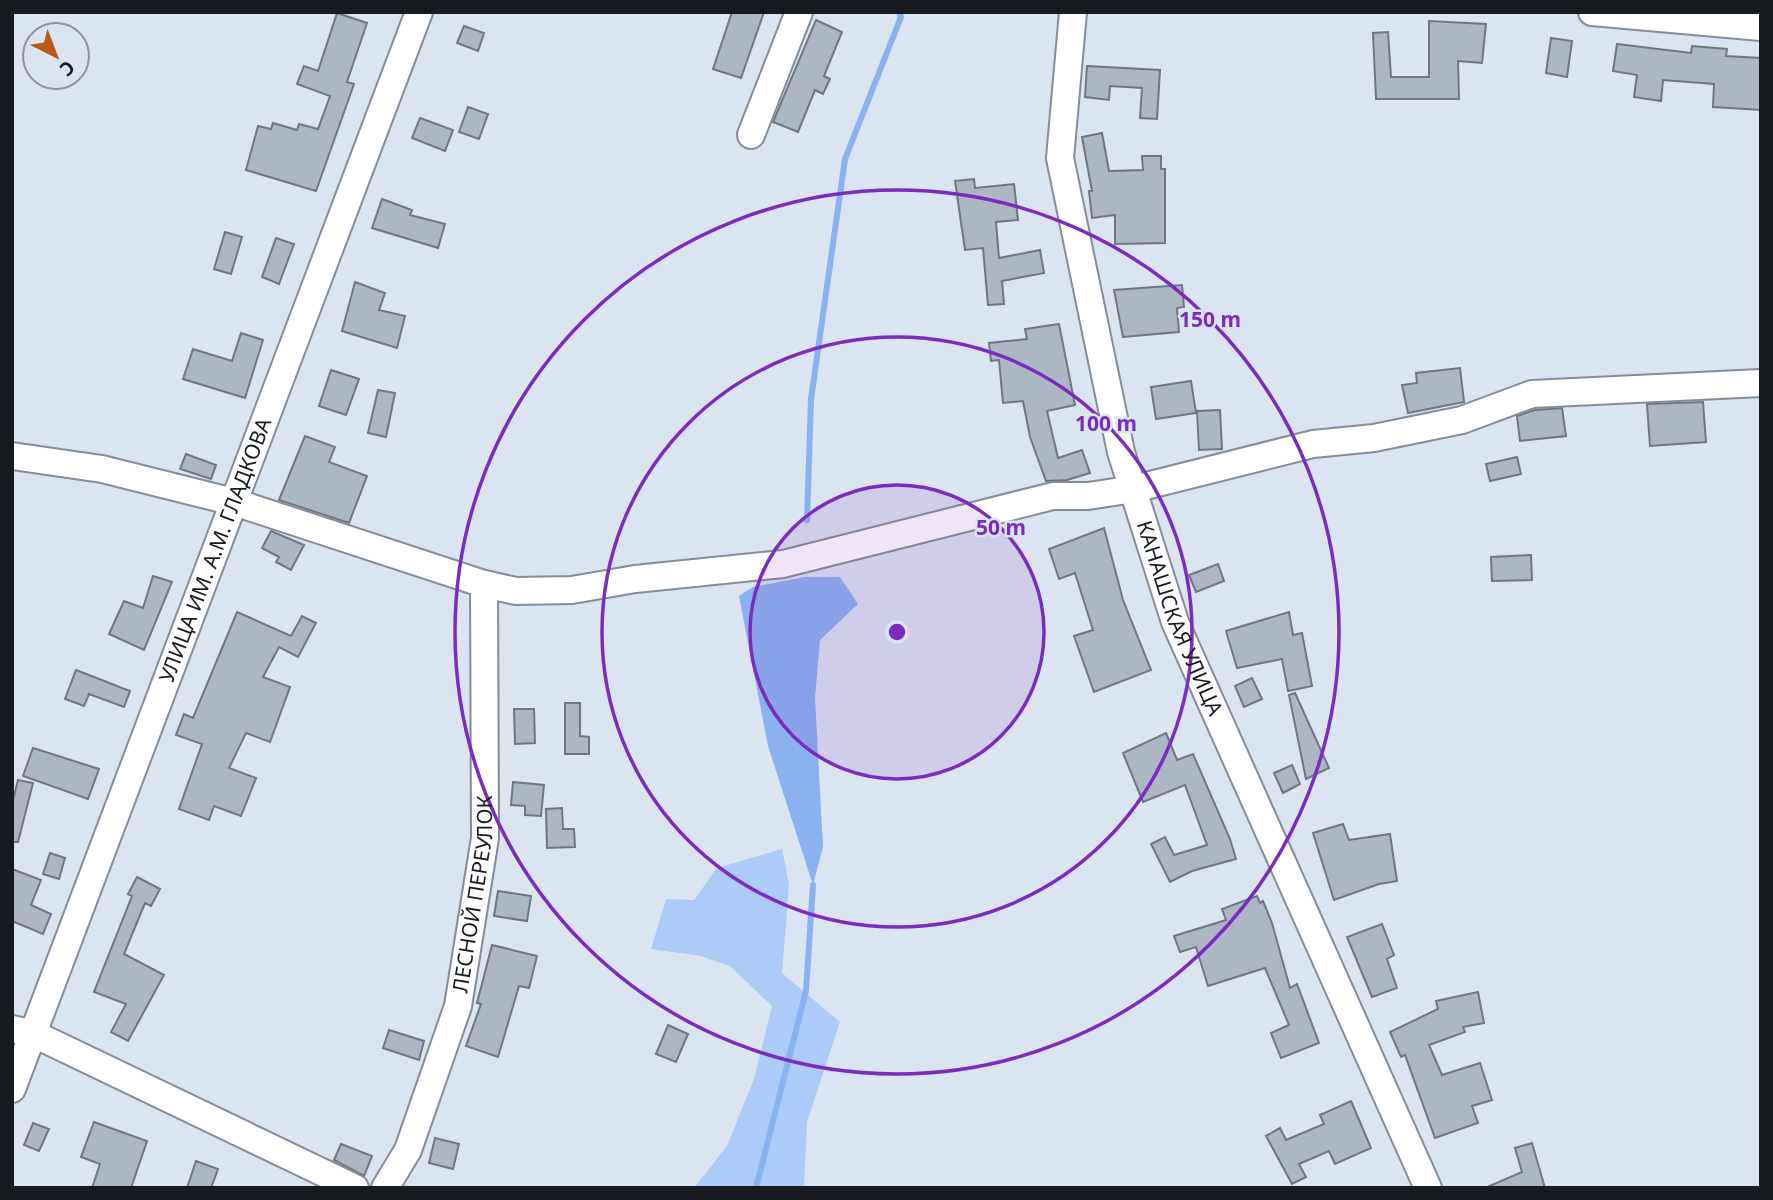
<svg xmlns="http://www.w3.org/2000/svg" width="1773" height="1200" font-family="'Noto Sans',sans-serif">
<style>
.green{fill:#adcbf8}
.water{fill:#8ab2f0}
.lines{fill:none;stroke-linecap:round;stroke-linejoin:round}
.stream{stroke:#8ab2f0;stroke-width:6}
.building{fill:#adb6c3;stroke:#6e7682;stroke-width:2}
.minor-casing{stroke:#848c99;stroke-width:30}
.minor{stroke:#fff;stroke-width:26}
.ring{fill:none;stroke:#7b2cbf;stroke-width:3.5}
.labels{text-anchor:middle;stroke-width:5;stroke-linejoin:round;paint-order:stroke}
.street-label{font-size:21px;fill:#171a1f;stroke:#dbe4f1}
.centre{fill:#7b2cbf;stroke:#dbe4f1;stroke-width:3.5}
.ring-label{font-size:21px;text-anchor:middle;font-weight:bold;fill:#7b2cbf;stroke:#dbe4f1;stroke-width:5;stroke-linejoin:round;paint-order:stroke}
</style>
<rect width="100%" height="100%" fill="#dbe4f1"/>
<path class="green" d="M782,849L789,884L782,973L840,1022L807,1122L804,1188H694L727,1146L754,1079L772,1006L730,966L701,956L651,949L666,899L694,900L717,868Z"/>
<path class="water" d="M805,577H840L858,604L820,640L815,698L823,847L813,885L768,746L739,596L753,587Z"/>
<g class="lines">
<path class="stream" d="M807,520L811,399L845,159L901,17L899,12
M756,1188L806,991L813,885"/>
</g>
<path class="building" d="M732,12H764L741,78L713,69Z
M337,13L367,23L347,82L354,84L316,191L246,170L258,126L271,129L273,123L297,130L299,124L318,129L330,96L297,84L304,66L318,71Z
M816,20L842,32L824,76L830,79L823,94L815,90L798,132L773,122Z
M1429,21L1486,24L1482,63L1458,61L1459,99H1376L1373,33L1388,32L1391,77H1429Z
M464,26L484,33L478,51L457,43Z
M1551,38L1572,41L1567,77L1546,73Z
M1617,44L1691,53L1692,46L1727,49L1726,56L1761,58V110L1713,107L1714,84L1663,80L1661,101L1634,97L1637,75L1613,71Z
M1087,66L1160,70L1157,119L1140,118L1142,88L1110,86L1109,100L1085,97Z
M468,107L488,114L479,139L459,132Z
M420,118L453,130L445,151L412,138Z
M1102,133L1109,171L1143,170L1142,156H1161V169H1165V243L1115,244V215L1092,218L1089,191H1092L1082,137Z
M974,179L975,188L1014,184L1018,220L996,222L999,258L1040,250L1044,273L1002,281L1004,304L988,305L983,248L965,250L955,181Z
M382,199L412,210L410,215L445,224L438,248L372,228Z
M225,232L242,237L231,274L214,269Z
M276,238L294,244L279,284L262,277Z
M355,282L385,293L379,310L405,316L397,348L342,331Z
M1182,285L1184,307L1177,308L1179,332L1123,337L1114,290Z
M1059,324L1075,405L1047,411L1058,458L1082,450L1090,473L1067,480L1046,481L1030,437L1023,401L1003,403L999,360L991,361L989,343L1027,339L1025,329Z
M241,333L263,340L245,398L183,379L193,349L232,361Z
M1460,368L1464,402L1408,413L1402,385L1417,383L1416,373Z
M331,370L359,379L346,415L319,406Z
M1191,381L1196,413L1156,419L1151,387Z
M378,390L395,393L386,437L368,433Z
M1703,402L1706,442L1650,446L1647,404Z
M1562,408L1566,436L1520,441L1517,416L1535,410Z
M1220,410L1222,449L1199,450L1197,411Z
M305,436L335,447L329,462L367,476L349,523L279,500Z
M186,454L216,465L211,479L180,469Z
M1517,457L1521,474L1490,481L1486,464Z
M1104,528L1123,600L1151,670L1094,692L1074,636L1093,630L1075,573L1059,579L1049,549Z
M271,531L304,545L291,570L276,562L279,557L262,548Z
M1531,555L1532,580L1492,581L1491,557Z
M1218,564L1224,581L1196,592L1189,575Z
M153,576L172,582L144,650L109,634L124,601L143,608Z
M237,612L291,636L302,616L316,623L298,657L279,647L263,677L290,687L270,742L246,733L229,768L256,778L241,816L214,806L209,820L179,809L202,744L176,735L184,714L193,718Z
M1289,612L1293,635L1302,633L1312,686L1288,691L1282,659L1237,668L1226,631Z
M76,670L130,691L124,707L89,694L84,706L65,699Z
M1252,678L1262,699L1244,707L1235,686Z
M1295,693L1329,768L1306,779L1289,695Z
M565,703H580V736L589,737V754H565Z
M514,709H534L535,743L515,744Z
M1166,733L1177,760L1193,754L1230,839L1236,859L1192,871L1170,882L1151,844L1165,837L1174,855L1207,845L1185,785L1143,802L1123,753Z
M33,748L99,769L88,799L23,776Z
M1292,765L1300,784L1283,793L1274,773Z
M18,780L33,783L18,842H12V804Z
M513,782L544,785L541,816L525,815V806L511,805Z
M562,808L563,829H574L575,847L547,848L546,809Z
M1343,824L1349,840L1390,834L1397,881L1379,884L1334,900L1313,833Z
M50,853L65,858L59,879L43,874Z
M12,869L41,880L31,905L51,914L43,934L12,921Z
M137,877L160,889L151,906L145,903L124,954L164,975L128,1041L111,1032L126,1004L94,992L132,896L128,894Z
M498,891L531,896L527,921L494,916Z
M1257,896L1260,903L1263,901L1272,923L1290,988L1297,984L1319,1043L1281,1058L1271,1033L1289,1025L1265,968L1208,986L1196,947L1180,952L1174,936L1226,920L1222,909Z
M1382,924L1394,955L1387,959L1397,988L1372,997L1347,937Z
M492,945L537,956L529,988L519,986L498,1057L466,1046L481,1004L477,1003Z
M1478,992L1484,1023L1463,1027L1465,1032L1429,1045L1442,1075L1480,1063L1492,1100L1472,1106L1478,1123L1435,1138L1405,1055L1401,1057L1390,1032L1438,1009L1436,1001Z
M668,1025L688,1034L676,1062L656,1054Z
M389,1030L424,1041L419,1060L383,1048Z
M1351,1101L1371,1148L1335,1164L1329,1151L1299,1164L1306,1177L1292,1184L1266,1136L1280,1128L1286,1140L1324,1124L1320,1115Z
M94,1122L147,1141L131,1188H92L100,1164L81,1157Z
M33,1123L49,1129L39,1151L24,1145Z
M435,1138L459,1144L453,1169L429,1163Z
M1532,1143L1545,1188H1485L1522,1172L1515,1148Z
M341,1144L372,1156L364,1176L334,1160Z
M196,1161L218,1169L211,1188H187Z"/>
<g class="lines">
<g class="minor-casing">
<g id="minor">
<path id="s1" d="M1073,12L1060,158L1121,452L1175,622L1428,1188"/>
<path d="M1592,12L1761,27"/>
<path d="M751,135L799,12"/>
<path d="M12,456L102,469L234,502L484,584L516,591L572,590L635,579L783,564L1053,496H1088L1134,489L1313,444L1374,438L1462,420L1532,394L1761,383"/>
<path d="M12,1029L34,1034L355,1188"/>
<path id="s2" d="M12,1089L419,12"/>
<path id="s3" d="M385,1188L408,1150L458,1006L485,838L484,584"/>
</g>
</g>
<use href="#minor" class="minor"/>
</g>
<circle cx="897" cy="632" r="147" fill="#7b2cbf" fill-opacity=".12"/>
<g class="ring">
<circle cx="897" cy="632" r="147"/>
<circle cx="897" cy="632" r="295"/>
<circle cx="897" cy="632" r="442"/>
</g>
<g class="labels">
<g class="street-label">
<text dy="7" stroke="none"><textPath href="#s2" startOffset="576">УЛИЦА ИМ. А.М. ГЛАДКОВА</textPath></text>
<text dy="7" stroke="none"><textPath href="#s1" startOffset="623">КАНАШСКАЯ УЛИЦА</textPath></text>
<text dy="7" stroke="none"><textPath href="#s3" startOffset="310">ЛЕСНОЙ ПЕРЕУЛОК</textPath></text>
</g>
</g>
<circle cx="897" cy="632" r="10" class="centre"/>
<g class="ring-label">
<text x="1210" y="327">150 m</text>
<text x="1106" y="431">100 m</text>
<text x="1001" y="535">50 m</text>
</g>
<rect width="1773" height="1200" fill="none" stroke="#171a1f" stroke-width="28"/>
<g transform="translate(56 56) rotate(138)"><circle r="33" fill="#dbe4f1" stroke="#8d939d" stroke-width="2"/>
<path d="M0-5L12 26L0 18L-12 26Z" fill="#b95917"/>
<text y="-10" font-size="19" font-weight="bold" text-anchor="middle" fill="#171a1f">С</text>
</g>
</svg>
